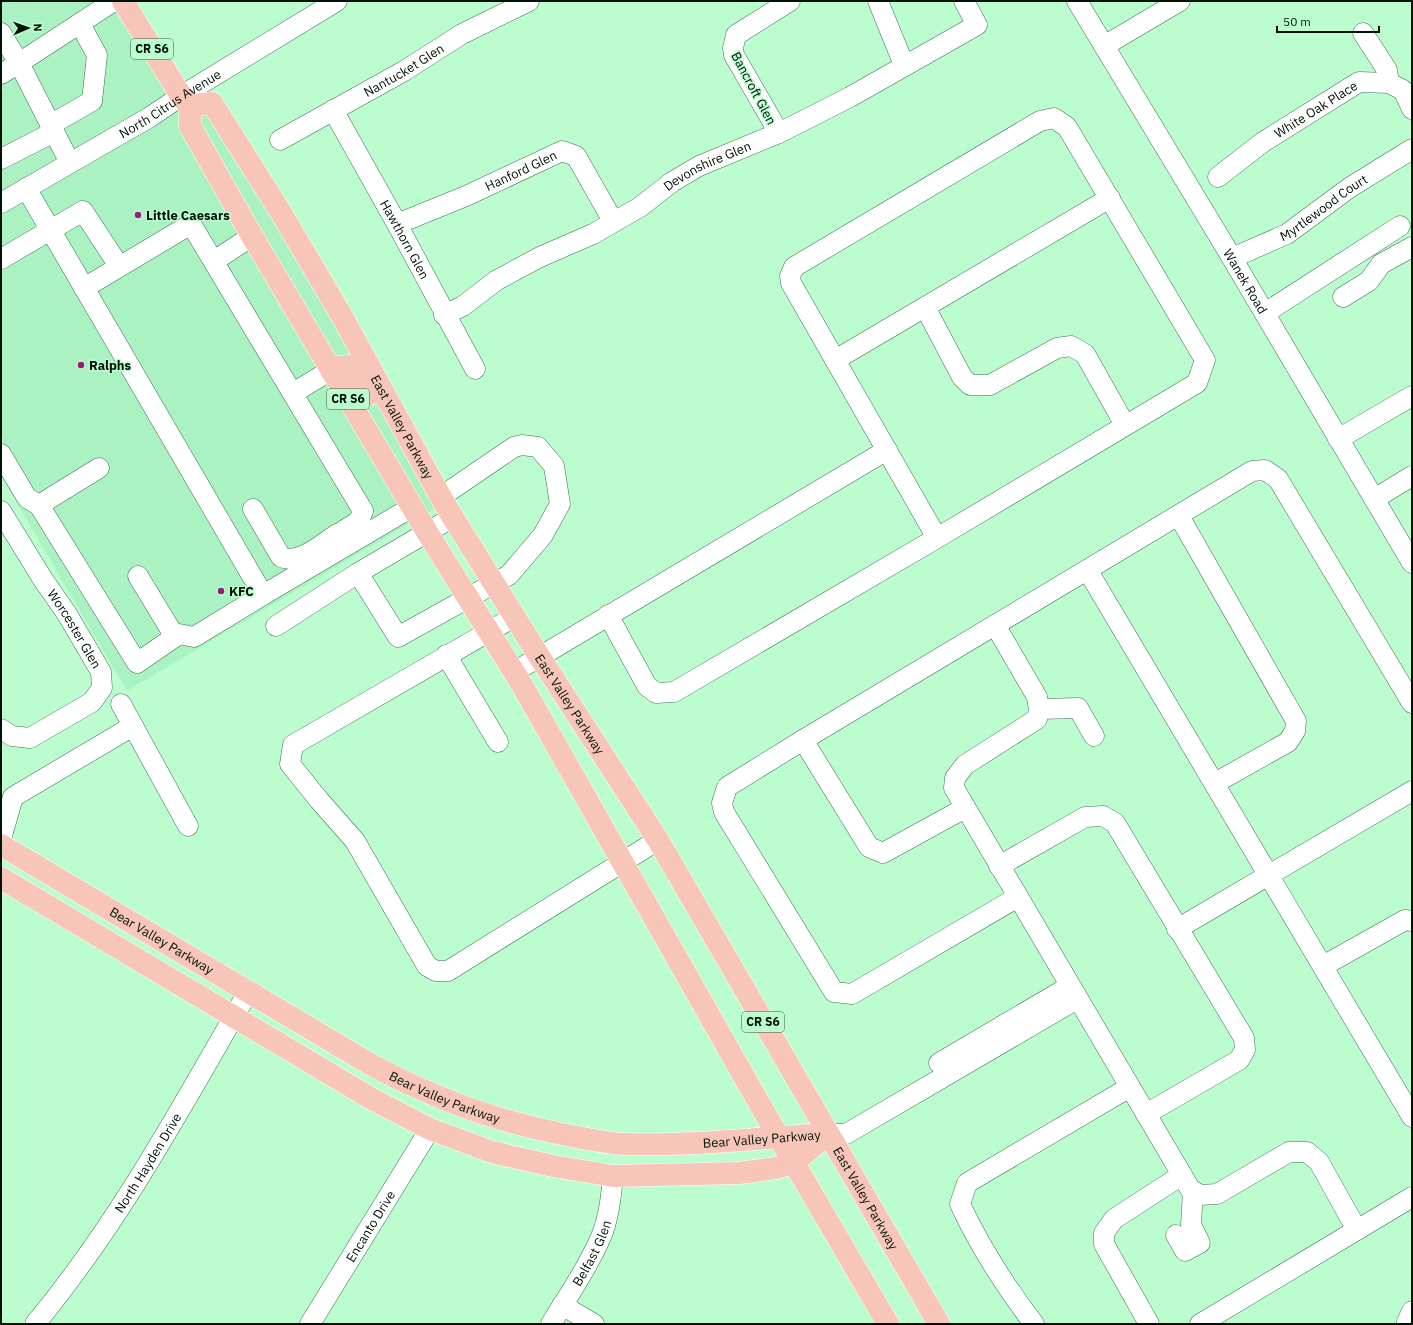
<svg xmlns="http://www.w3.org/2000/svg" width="1413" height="1325" font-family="'IBM Plex Sans',sans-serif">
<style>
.built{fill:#abf2c2}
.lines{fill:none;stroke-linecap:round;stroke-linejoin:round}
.minor-casing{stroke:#36734d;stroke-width:21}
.major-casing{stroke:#fff;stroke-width:23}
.minor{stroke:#fff;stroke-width:20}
.major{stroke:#f8c5b9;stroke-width:22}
.poi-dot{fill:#8f1f81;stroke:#bcfdd0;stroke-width:1.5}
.labels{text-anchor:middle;stroke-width:3;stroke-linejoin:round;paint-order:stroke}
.shield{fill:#bcfdd0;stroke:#385842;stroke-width:1}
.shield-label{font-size:12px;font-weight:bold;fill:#001205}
.street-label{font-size:13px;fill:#001205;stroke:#bcfdd0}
.poi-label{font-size:13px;font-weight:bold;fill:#001205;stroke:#bcfdd0;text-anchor:start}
</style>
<rect width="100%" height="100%" fill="#bcfdd0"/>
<path class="built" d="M1,1H123L181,96L212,103L444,503L127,691L1,476Z"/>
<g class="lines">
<g class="minor-casing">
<g id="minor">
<path d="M878,1L904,65"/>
<path id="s1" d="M1077,1L1232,258L1412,563"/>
<path d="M1,33L19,63L1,74"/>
<path d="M1363,33L1387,70L1389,83"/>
<path d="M1104,46L1180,1"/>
<path id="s2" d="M333,110L397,224L475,369"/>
<path d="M50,125L92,101L97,55L80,24"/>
<path d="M779,133L734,55L733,48L736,35L790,1"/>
<path id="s3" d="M280,140L404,71L462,34L529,1"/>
<path d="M1,159L54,132"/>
<path d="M70,163L19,63L114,1"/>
<path id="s4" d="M1218,177L1263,142L1359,82L1389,83L1403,90L1412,109"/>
<path d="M26,188L263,595L412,507"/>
<path id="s5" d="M1,203L150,117L181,96L337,1"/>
<path id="s6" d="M397,224L466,196L562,151L576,156L613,221"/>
<path id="s7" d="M1232,258L1287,234L1349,188L1412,149"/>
<path d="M1,259L83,211L119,266"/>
<path d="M214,261L252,236"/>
<path d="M84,288L191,224L363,511L359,521L343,531"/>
<path d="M1343,297L1369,281L1381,264L1412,247"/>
<path d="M925,307L962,377L970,385H990L1057,348L1071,346L1085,354L1125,425"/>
<path d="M1265,313L1400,226"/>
<path id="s8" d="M444,315L463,306L497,280L540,257L593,234L640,207L672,182L699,166L779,133L850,97L977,25L964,1"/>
<path d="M835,360L1110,198"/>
<path d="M293,393L331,370"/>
<path d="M1338,439L1412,396"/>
<path d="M1,454L27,498L39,505L137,663L179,634L194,637L263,595"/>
<path d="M1374,499L1412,476"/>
<path d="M39,505L99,468"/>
<path d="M253,509L281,557C299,565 322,544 337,534"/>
<path id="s9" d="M1,511L42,578L67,614L101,672L102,688L92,702L30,738L12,736L1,729"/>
<path d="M1179,516L1296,721L1295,731L1288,742L1215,783"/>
<path d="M1088,571L1412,1117"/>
<path d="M358,573L398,637L509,575L543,535L560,504L554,466L538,447L522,445L514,447L442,496"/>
<path d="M138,576L175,637"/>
<path d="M608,615L647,686L656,693L674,692L937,538L1197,383L1205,360L1067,127L1054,118L1040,121L794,267L790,276L791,283L937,538"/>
<path d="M514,617L293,745L290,764L319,800L355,841L427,966L436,971H448L658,840"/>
<path d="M995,625L1037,697L1039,710L1037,719L965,765L955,778L954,788L1182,1175L1190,1189L1200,1195L1217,1194L1289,1152H1307L1319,1162L1357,1230"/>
<path d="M276,626L358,573L453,517"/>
<path d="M446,655L498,742"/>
<path d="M514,672L887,450"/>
<path d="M121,704L133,726"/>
<path d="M1039,709L1078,708L1094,736"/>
<path d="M803,740L869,847L883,853L965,808"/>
<path d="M1,839L13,797L133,726L188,826"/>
<path d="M999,866L1085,817L1103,816L1115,823L1244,1038L1245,1050L1239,1060L1146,1114"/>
<path d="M1018,897L852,994L834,992L724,812L722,803L727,787L803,740L1252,471L1265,470L1278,479L1412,703"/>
<path d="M1177,929L1412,791"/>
<path d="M1323,966L1405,920L1412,921"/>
<path d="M939,1063L1070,986"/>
<path d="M828,1134H846L1077,999"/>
<path d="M1176,1235L1185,1251L1200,1243L1191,1225L1193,1191"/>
<path d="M562,1305L594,1324"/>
<path id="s10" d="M35,1324C119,1223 182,1106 248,992"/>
<path id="s11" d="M310,1324L430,1129"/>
<path id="s12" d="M551,1324C568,1296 587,1269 600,1239C609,1219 611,1197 613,1176"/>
<path d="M1034,1324C1005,1286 980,1247 960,1204L967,1183L1130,1087"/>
<path d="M1149,1324L1104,1244V1233L1114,1219L1182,1175"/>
<path d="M1200,1324L1412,1197"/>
<path d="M1411,1324L1407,1322L1412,1311"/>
</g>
</g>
<g class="major-casing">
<g id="major">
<path d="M123,1L181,96L190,106V126L252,236L427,532L522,685L763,1110L888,1324"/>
<path id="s13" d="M190,106L212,103L283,216L343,318L444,503L539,656L658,840L939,1324"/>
<path d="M331,370L337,367L349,366L355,371L370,394"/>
<path id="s14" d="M1,845L370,1064C431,1097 494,1121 562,1134C583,1138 604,1143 625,1144C693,1146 760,1138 828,1134"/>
<path d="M1,878L372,1099L430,1129L492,1152L553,1166L613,1176L739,1173L776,1168L793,1163L828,1134"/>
</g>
</g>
<use href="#minor" class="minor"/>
<use href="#major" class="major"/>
</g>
<g class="poi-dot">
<circle cx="138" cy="215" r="4"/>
<circle cx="81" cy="365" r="4"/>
<circle cx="221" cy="591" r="4"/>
</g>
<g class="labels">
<g class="shield">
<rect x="131" y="39" width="42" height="20" rx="3"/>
<rect x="327" y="389" width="42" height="20" rx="3"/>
<rect x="742" y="1012" width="42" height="20" rx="3"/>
</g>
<g class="shield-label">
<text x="152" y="53">CR S6</text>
<text x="348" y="403">CR S6</text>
<text x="763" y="1026">CR S6</text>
</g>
<g class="street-label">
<text dy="5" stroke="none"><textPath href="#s3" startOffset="142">Nantucket Glen</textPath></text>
<text transform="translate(754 88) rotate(62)" y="5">Bancroft Glen</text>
<text dy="5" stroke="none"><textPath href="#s5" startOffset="196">North Citrus Avenue</textPath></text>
<text dy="5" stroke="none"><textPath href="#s4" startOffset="119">White Oak Place</textPath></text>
<text dy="5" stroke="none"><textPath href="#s8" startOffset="304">Devonshire Glen</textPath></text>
<text dy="5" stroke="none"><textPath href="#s6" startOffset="135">Hanford Glen</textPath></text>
<text dy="5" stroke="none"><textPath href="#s7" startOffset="105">Myrtlewood Court</textPath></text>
<text dy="5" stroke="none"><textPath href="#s2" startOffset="148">Hawthorn Glen</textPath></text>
<text dy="5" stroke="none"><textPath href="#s1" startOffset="327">Wanek Road</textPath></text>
<text dy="5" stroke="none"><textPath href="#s13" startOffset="398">East Valley Parkway</textPath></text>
<text dy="5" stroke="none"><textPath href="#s9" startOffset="139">Worcester Glen</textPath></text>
<text dy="5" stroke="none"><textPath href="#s13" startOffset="722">East Valley Parkway</textPath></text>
<text dy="5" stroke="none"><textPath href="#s14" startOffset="187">Bear Valley Parkway</textPath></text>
<text dy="5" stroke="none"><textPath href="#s14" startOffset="511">Bear Valley Parkway</textPath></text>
<text dy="5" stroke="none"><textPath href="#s14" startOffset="835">Bear Valley Parkway</textPath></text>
<text dy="5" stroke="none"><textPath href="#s10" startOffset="197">North Hayden Drive</textPath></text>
<text dy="5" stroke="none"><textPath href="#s13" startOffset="1298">East Valley Parkway</textPath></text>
<text dy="5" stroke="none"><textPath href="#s11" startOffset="115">Encanto Drive</textPath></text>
<text dy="5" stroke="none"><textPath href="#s12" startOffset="82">Belfast Glen</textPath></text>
</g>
<g class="poi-label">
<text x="146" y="220">Little Caesars</text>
<text x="89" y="370">Ralphs</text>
<text x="229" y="596">KFC</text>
</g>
</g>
<rect width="1413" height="1325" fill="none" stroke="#001205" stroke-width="4"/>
<g transform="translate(28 28) rotate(88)" stroke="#bcfdd0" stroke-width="3" paint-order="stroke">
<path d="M0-3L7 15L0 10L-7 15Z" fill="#001205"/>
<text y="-6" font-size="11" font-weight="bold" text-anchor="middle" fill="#001205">N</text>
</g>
<path d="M1277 26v6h102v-6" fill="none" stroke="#001205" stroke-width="2"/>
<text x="1283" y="26" font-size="12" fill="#001205" stroke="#bcfdd0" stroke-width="3" paint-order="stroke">50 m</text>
</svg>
